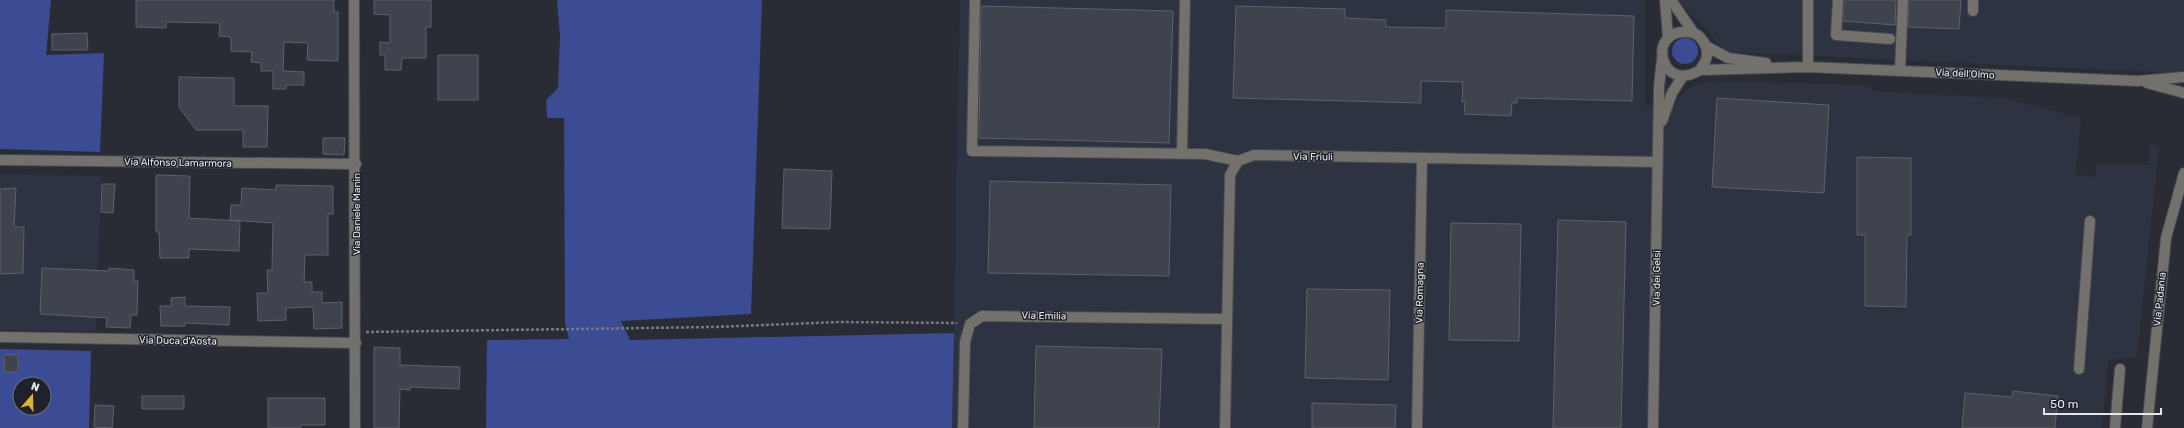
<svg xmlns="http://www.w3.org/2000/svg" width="2184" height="428" font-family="Rubik,sans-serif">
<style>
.built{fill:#2e3342}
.green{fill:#3b4c94;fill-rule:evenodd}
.building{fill:#3f434d;stroke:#5d616c}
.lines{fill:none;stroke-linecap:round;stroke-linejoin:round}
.minor-casing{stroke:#474a52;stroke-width:12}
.path{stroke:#767880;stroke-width:2.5;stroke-dasharray:3 2;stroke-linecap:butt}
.minor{stroke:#73716c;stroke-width:10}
.labels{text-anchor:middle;stroke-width:3;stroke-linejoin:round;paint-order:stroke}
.street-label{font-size:10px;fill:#e4e6ec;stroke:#1f222b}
</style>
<rect width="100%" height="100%" fill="#292c35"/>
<path class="built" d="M960,0H1645V106L1675,104L1685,92L1696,85L1708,81L1871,85V91L2003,98L2081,118L2076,174L2096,177V165H2149L2150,143L2159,147L2137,357L2108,360L2102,428H952Z
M1677,0H2184V71L2173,73L1728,52L1720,47L1707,30Z
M0,174L101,176L96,331L0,330Z"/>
<path class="green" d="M0,0H51L46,55L104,53L100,152L0,149Z
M557,0H762L751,314L621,321L630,340L954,333L952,428H486L487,340L569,339L565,323L564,118H547L546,100L558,88L560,36Z
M1672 51a13 13 0 1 1 26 0a13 13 0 1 1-26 0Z
M0,349L91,351L89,428H0ZM20,384H44V408H20Z"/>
<path class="building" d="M136,0H334V12H338V61L307,60L308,43L284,42L283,71L304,72V85H286V89H273V71H261V63L251,62L252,52L231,51V37L219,36L220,23L166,22V28L136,27Z
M374,0H431V27H426V58H402L401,70H385V55H380V42L390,43V15L374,14Z
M1844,0H1896L1895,25L1843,21Z
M1909,0H1961L1959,29L1908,27Z
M981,6L1173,11L1169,143L979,138Z
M1236,6L1345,9V18L1386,20V27L1446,28V10L1634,16L1632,101L1517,98V103H1512L1511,116L1464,114L1465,102H1462L1463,82L1421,81V103L1233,98Z
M87,33L88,50H52V34Z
M438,55H478V100H438Z
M179,77L234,78V106H268L267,147H243V130H196L179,107Z
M1717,98L1829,105L1824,193L1712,187Z
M323,138H345L344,155L323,154Z
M1857,157L1911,158V235H1907L1906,307L1865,306V235H1857Z
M784,169L832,171L830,229L782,228Z
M156,175L190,176L189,218L240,221L239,251L189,249V258H160L159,232H156Z
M990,181L1171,185L1169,276L988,273Z
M102,184H115L113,213L101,212Z
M276,185L333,186V214H328V255H305L304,282H312V292H322V303L342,302V328L314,329L313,307L286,308V320L258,321L257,293H268L267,270H272L273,223L230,220L231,205H241L242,188L276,190Z
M16,188L14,227H24L23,273L0,274V189Z
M1558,220L1626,222L1621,428H1553Z
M1451,223L1521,224L1519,341L1449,340Z
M42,268L109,271V268L134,270V281H138L137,315H131L130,328L106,327L107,318L40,314Z
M1307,289L1390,290L1388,380L1305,378Z
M185,297V306L230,307L229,325L185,323V326H161L160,306H171V298Z
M1036,346L1162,349L1159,428H1034Z
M374,347L400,348V365L460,367L459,389L410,387V390L400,389L399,428H374Z
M4,355H18V372H4Z
M2013,391L2058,396L2055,428H1962L1965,393L2012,397Z
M142,396H184V409H142Z
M268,398H325V425H301V428H268Z
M1312,403L1396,405L1395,428H1312Z
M95,405L114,406L112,428L94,427Z"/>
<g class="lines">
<g class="minor-casing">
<path id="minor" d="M354,0L355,428
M975,0L972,151L1205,154L1238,161
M1665,0L1668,37
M1671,0L1693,32
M1808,0V67
M1838,0L1836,35L1890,39
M1973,11V0
M1706,46L1728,58L1766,63
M1700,70C1702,67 1705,63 1706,59C1710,48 1701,33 1689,32C1645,28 1660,95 1700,70L1808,67L2138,81L2184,77
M1900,70L1903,0
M2147,83L2184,93
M1662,121L1672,93L1683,76
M1182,154L1185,0
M0,160L356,164
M0,337L356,343
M2079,369L2090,221
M963,428L965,342L970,324L982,316L1226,319
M1225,428L1230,175L1238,161L1254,155L1658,162
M1417,428L1422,158
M1653,428L1659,87L1662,59
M2115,428L2120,369
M2147,428L2166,238L2184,173"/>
</g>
<path class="path" d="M366,332L714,327L839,322L957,323"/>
<use href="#minor" class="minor"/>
</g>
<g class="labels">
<g class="street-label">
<text transform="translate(1965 73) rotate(3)" y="4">Via dell'Olmo</text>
<text transform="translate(1313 156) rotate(1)" y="4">Via Friuli</text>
<text transform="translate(178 162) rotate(1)" y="4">Via Alfonso Lamarmora</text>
<text transform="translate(356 214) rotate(-90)" y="4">Via Daniele Manin</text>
<text transform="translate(1656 278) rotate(-89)" y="4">Via dei Gelsi</text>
<text transform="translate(1419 293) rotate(-89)" y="4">Via Romagna</text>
<text transform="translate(2159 299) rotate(-84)" y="4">Via Padania</text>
<text transform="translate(1044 315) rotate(1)" y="4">Via Emilia</text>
<text transform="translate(178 340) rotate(1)" y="4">Via Duca d'Aosta</text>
</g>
</g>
<g transform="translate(32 396) rotate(20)"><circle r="19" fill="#1f222b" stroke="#6e7078"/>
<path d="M0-3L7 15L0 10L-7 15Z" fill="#dcb233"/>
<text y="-6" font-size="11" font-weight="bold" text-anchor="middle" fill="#e4e6ec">N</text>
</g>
<path d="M2044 408v6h117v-6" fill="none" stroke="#e4e6ec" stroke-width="2"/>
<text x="2050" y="408" font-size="12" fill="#e4e6ec" stroke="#1f222b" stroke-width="3" paint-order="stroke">50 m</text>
</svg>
